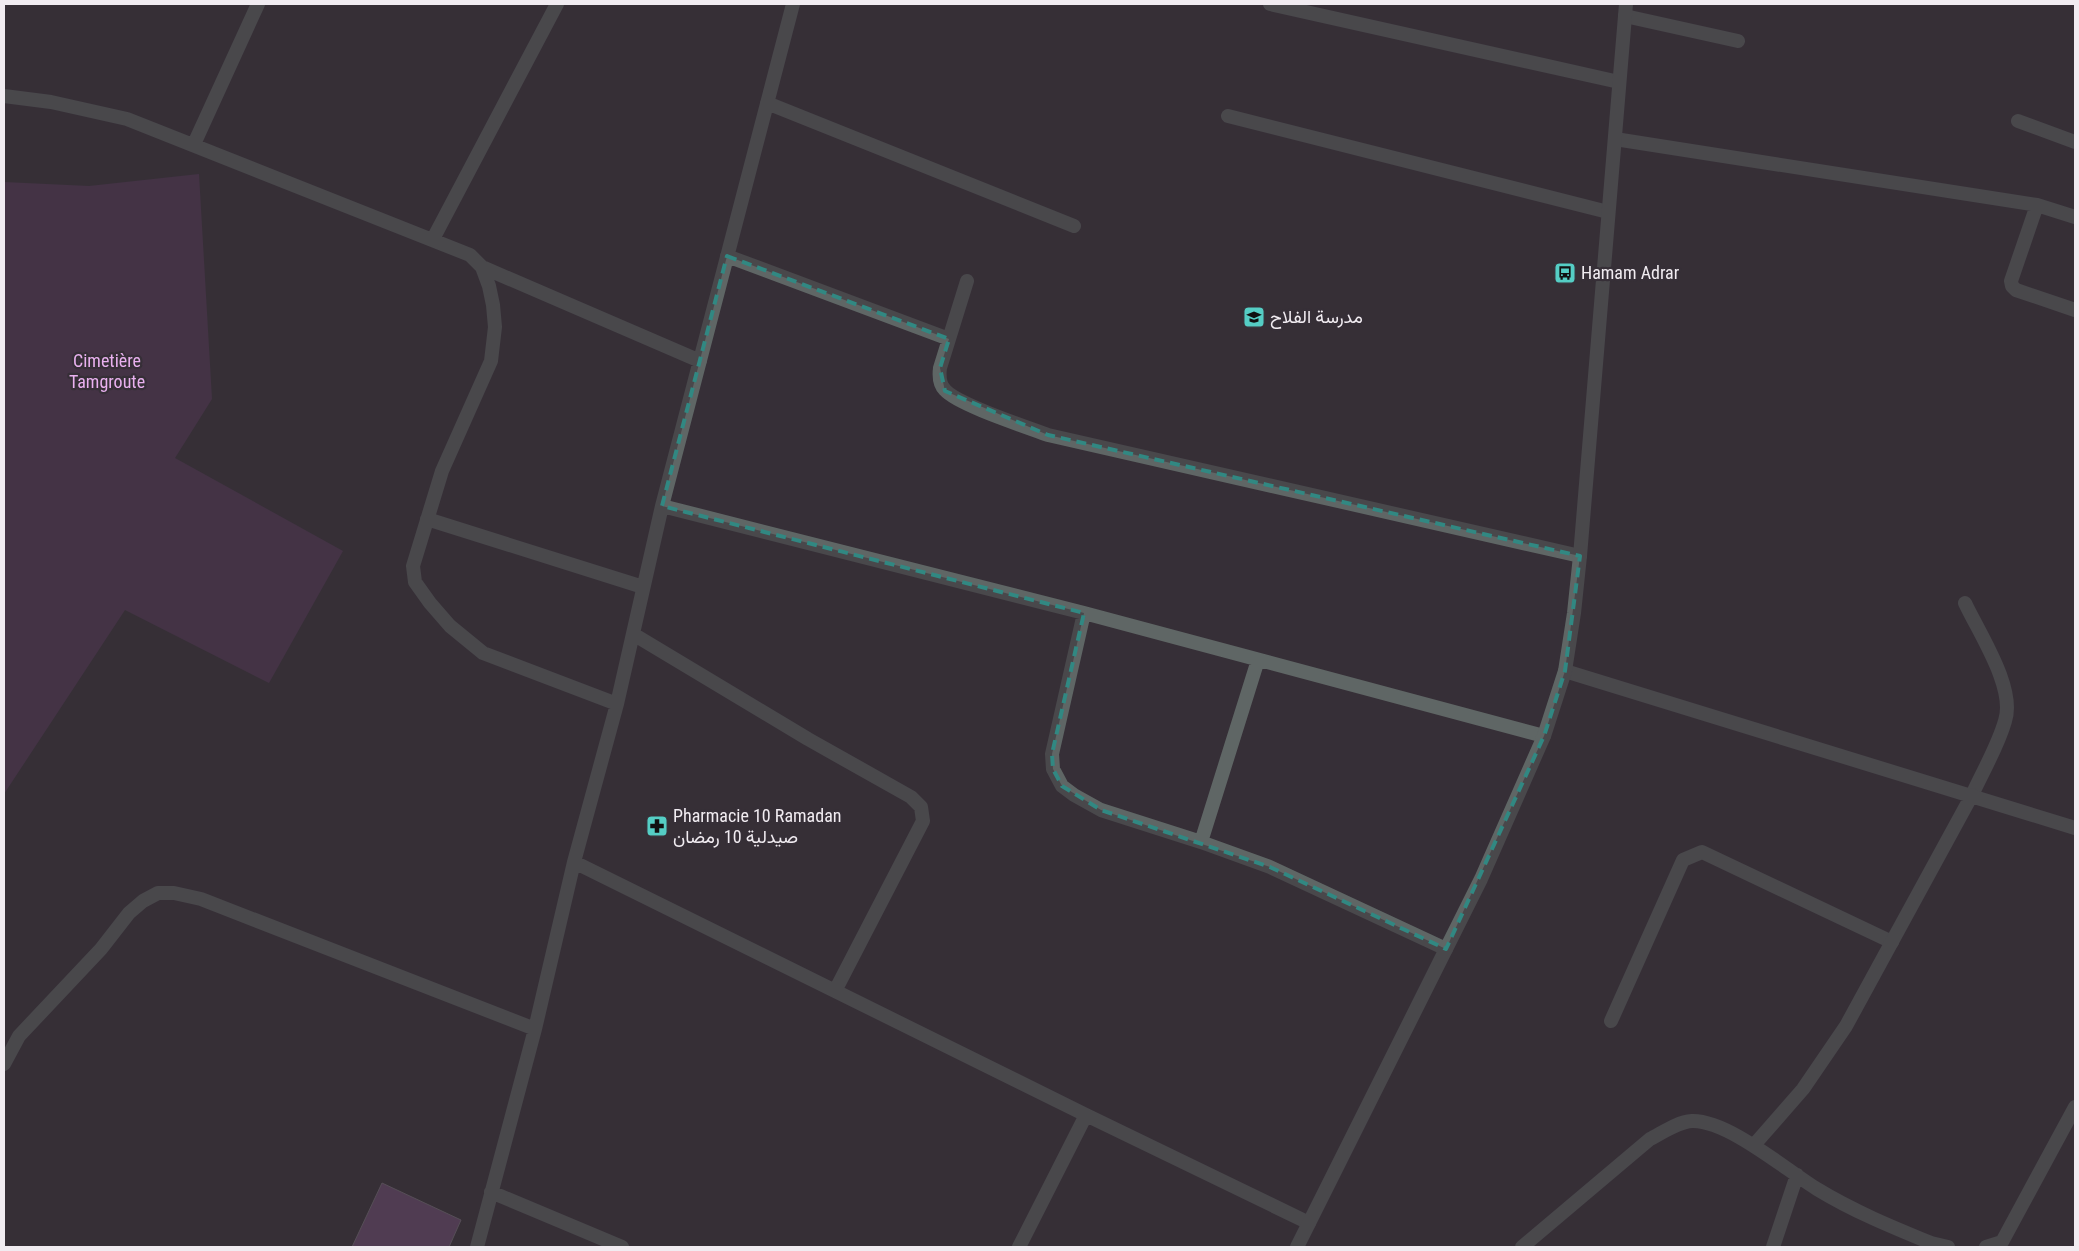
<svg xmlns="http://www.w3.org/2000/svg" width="2079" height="1251" font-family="'Roboto Condensed',Vazirmatn,sans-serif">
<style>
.green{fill:#543857}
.building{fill:#6f4d74;stroke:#7c737d}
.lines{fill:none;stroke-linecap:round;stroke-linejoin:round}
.service{stroke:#5f6665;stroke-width:14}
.minor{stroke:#5f6665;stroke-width:14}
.tertiary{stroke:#5f6665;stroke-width:14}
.marked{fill:none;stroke:#318882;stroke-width:4;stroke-dasharray:10 6;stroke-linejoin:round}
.labels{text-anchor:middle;stroke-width:4.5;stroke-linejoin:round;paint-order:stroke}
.poi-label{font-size:18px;fill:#f1ecf1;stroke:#362f37;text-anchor:start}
.park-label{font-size:18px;fill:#e9b1ef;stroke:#362f37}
</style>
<rect width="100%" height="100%" fill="#362f37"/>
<path class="green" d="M199,174L212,399L175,458L343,551L269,683L125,610L4,794V182L89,186Z"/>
<path class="building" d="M382,1183L461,1220L449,1247H352Z"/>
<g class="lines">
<path class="service" d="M1965,603C1979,633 2016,688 2005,721C1998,746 1983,771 1972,795
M1611,1021L1683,860L1702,852L1892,942"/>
<path class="minor" d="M1270,4L1619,82
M1625,16L1738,41
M4,96L51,102L127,119L470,255L482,267L489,286L493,305L495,327L491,361L442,471L413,566L415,582L430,603L450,626L483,653L617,704
M767,103L1074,226
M1228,116L1608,212
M2018,121L2075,142
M1615,139L2037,205L2075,217
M194,144L258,4
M2037,205L2011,281L2012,286L2016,290L2075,310
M433,239L557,4
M727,256L949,339
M482,267L700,361
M967,281L940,368C939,376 939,384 945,390C958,405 1027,427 1048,435L1580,556
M662,506L1084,613L1544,736
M427,519L643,587
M1084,613L1052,754L1053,769L1062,786L1074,795L1101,810L1201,842L1270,867L1446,949
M633,634L808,739L911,797L921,807L923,821L835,991
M1565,671L2075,828
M1201,842L1258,660
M574,862L1086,1115L1309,1223
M4,1064L19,1036L101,949L129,913L143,901L158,893H174L201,899L535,1029
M1754,1145L1803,1089L1846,1026L1972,795
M491,1192L622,1247
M1931,1243L1948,1247
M477,1247L535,1029L574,862L617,704L662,506L793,4
M1019,1247L1086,1115
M1522,1247L1650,1139C1662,1133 1677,1122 1692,1121C1728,1120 1786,1170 1817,1189C1853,1211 1892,1227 1931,1243L1929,1247
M1773,1247L1797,1175
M1986,1247L2002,1242L2075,1107"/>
<path class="tertiary" d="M1297,1247L1481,879L1544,736L1565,671L1574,613L1580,556L1626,4"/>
</g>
<path d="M0 0H2079V1251H0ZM727,256L949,339L940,368L945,391L1048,435L1580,556L1565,671L1544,736L1446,949L1270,867L1101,810L1062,786L1053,769L1052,754L1084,613L662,506Z" fill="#362f37" fill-opacity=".55" fill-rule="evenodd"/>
<path class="marked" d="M727,256L949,339L940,368L945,391L1048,435L1580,556L1565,671L1544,736L1446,949L1270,867L1101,810L1062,786L1053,769L1052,754L1084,613L662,506Z"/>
<defs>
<g id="bus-square" transform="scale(1.125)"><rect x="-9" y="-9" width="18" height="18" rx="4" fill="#55cec5" stroke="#362f37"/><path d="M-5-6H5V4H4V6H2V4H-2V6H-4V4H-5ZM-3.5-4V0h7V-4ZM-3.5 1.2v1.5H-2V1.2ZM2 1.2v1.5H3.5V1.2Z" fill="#111"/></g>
<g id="school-square" transform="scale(1.125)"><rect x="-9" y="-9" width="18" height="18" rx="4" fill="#55cec5" stroke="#362f37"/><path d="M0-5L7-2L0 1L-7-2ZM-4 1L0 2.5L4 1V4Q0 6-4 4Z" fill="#111"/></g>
<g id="pharmacy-square" transform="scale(1.125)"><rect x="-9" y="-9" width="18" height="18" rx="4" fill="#55cec5" stroke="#362f37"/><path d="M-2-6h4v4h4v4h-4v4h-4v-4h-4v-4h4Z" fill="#111"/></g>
</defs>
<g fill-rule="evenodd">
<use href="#bus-square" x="1565" y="273"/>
<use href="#school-square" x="1254" y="317"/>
<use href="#pharmacy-square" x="657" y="826"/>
</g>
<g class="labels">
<g class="poi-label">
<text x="1581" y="279">Hamam Adrar</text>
<text x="1270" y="323">مدرسة الفلاح</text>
<text x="673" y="822">Pharmacie 10 Ramadan<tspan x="673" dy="21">صيدلية 10 رمضان</tspan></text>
</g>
<g class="park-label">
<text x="107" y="367">Cimetière<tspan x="107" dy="21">Tamgroute</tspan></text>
</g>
</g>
<rect width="2079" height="1251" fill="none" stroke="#f1ecf1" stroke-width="10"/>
</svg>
